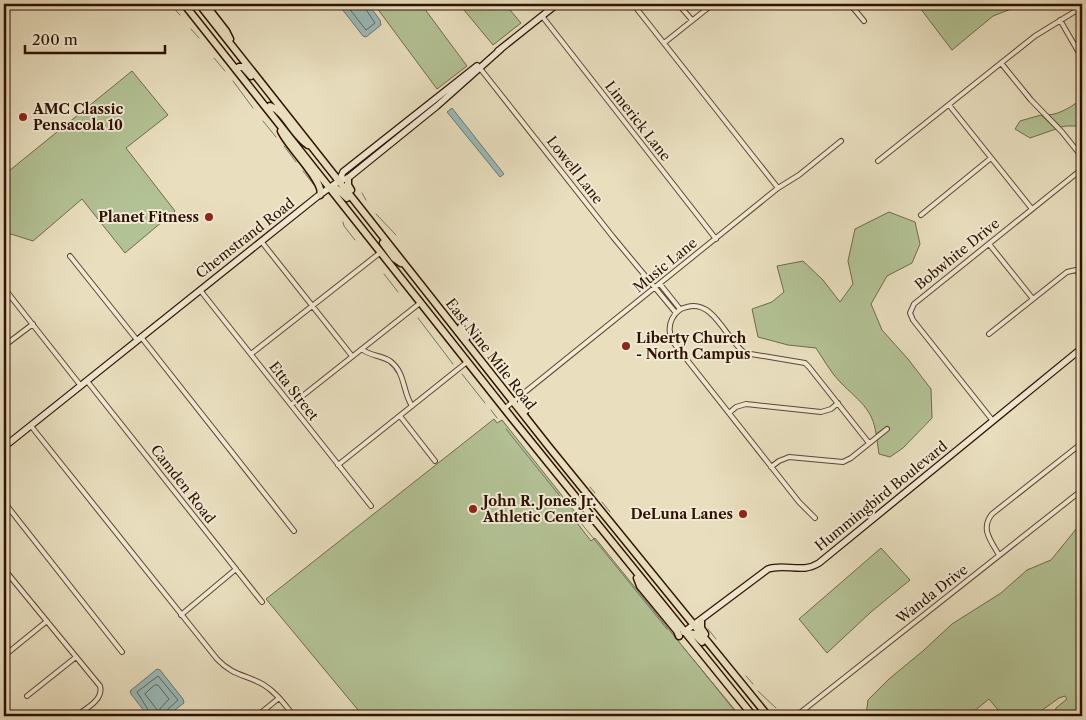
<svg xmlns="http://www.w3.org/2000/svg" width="1086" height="720" font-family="'Libre Caslon Text',serif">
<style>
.green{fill:#b3c295;stroke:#706a4a}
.water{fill:#9abbba;stroke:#6f7770}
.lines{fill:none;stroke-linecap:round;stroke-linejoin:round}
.shore{stroke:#64665d;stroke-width:1}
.stream{stroke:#6f7770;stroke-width:1}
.street-casing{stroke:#5d4530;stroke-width:6}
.secondary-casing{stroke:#2e1200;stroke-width:8}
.primary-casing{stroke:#2e1200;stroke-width:9}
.street{stroke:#f1ead5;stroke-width:4}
.secondary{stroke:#f1ead5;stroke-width:5.5}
.primary{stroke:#e9dfbf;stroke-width:6}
.poi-dot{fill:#8f2418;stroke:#f1ead5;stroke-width:2}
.labels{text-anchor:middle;stroke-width:4;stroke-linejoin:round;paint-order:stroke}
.poi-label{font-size:14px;font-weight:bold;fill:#2e1200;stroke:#f1ead5;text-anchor:start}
.street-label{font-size:14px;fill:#2e1200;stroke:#f1ead5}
</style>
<rect width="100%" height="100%" fill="#e9dfbf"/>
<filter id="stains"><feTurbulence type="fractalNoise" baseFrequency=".004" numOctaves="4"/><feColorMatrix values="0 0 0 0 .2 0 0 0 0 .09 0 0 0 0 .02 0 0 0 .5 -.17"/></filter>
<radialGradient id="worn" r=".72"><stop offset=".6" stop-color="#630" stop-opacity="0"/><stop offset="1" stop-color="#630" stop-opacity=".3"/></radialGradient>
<path class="green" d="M374,4H421L467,66L437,89Z
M459,4H505L521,23L493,45Z
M917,4H1024L993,16L952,50Z
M132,71L168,115L126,148L175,211L125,253L82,199L33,241L11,234L4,240V175Z
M1082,99V126H1066L1061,127L1048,115C1061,114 1072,106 1082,99Z
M1041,115L1056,129L1030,138L1015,129L1020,121Z
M889,212L915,222L920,244L912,263L887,276L871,304L882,330L908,359L931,389L932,418L903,448L890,457L879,454L877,440L890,429L887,426L876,434C873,409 858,400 841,383C831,373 824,360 816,348L788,345L758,337L752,309L772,302L784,292L777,266L803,261L823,280L840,302L853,284L848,261L855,229Z
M494,419L497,423L502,420L575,512L571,515L591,541L595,538L739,716H363L266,599Z
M1081,523H1082V716H1054L1056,708L1067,699L1065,696L1059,698L1034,716H1003L989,699L968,716H866L868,700L889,679L924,650L952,624L1001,593L1027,570L1051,560Z
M881,548L910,580L871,612L827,653L799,619Z"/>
<path class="water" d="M342,4H368L380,20L381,25L366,37L363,36L342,9Z
M452,108L504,174L500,177L447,112Z
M157,669L160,670L183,699L184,703L167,716H148L131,694L130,691Z"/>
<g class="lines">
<path class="shore" d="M347,4L348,7L366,30L375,23L365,8V4
M155,685H158L169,699L158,711L145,694Z
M150,716L147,708L137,692L158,676L178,700L166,711L165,716"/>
<path class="stream" d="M170,4L180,15
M191,29L199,38
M214,58L225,71
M233,81L253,108
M263,121L276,137
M284,146L296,162
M303,171L314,185
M362,193L366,200
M376,214L396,235
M343,222L344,226L355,240
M384,274L398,292
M418,318L453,364
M462,374L485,403
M491,410L497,418
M506,429L567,505
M590,487L595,493
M602,502L610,512
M572,512L667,629
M708,629L716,639
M683,647L740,716
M746,676L753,684
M758,691L776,708"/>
<g class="street-casing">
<path id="street" d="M633,4L778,188
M678,4L692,20
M850,4L864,21
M542,16L716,239
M1060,20L1082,58
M664,43L713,4
M1001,63L1031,100L1062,132L1082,157
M479,67L613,237L676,313
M949,105L1032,209
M878,161L1035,36L1074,12L1082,9
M921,215L991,158
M261,241L352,356
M989,244L1033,299
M70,256L137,340
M660,284L680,309
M4,288L81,386
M200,290L371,506
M989,334L1067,272L1076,270L1082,274
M141,337L294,531
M4,346L33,324
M362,349C369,356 381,355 390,361C406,373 402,391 412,406
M251,354L381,252
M87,381L262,602
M291,405L420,303
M504,409L778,188L799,175L841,141
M729,413L736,407L746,404L821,412L831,409L838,403
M400,416L435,461
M993,421L913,320L910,313L914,304L1082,169
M31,426L217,659C234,677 246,674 264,685C277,693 285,705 294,716
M338,465L467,362
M771,467L779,461L789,457L843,462L851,458L887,429
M4,502L122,652
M815,518L799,502L673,342C669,334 668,327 672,319C675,313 680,308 687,307C714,299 726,340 745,353L805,363L809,367L869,443
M999,555C991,541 980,529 992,514L1082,443
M4,569L100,686C104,700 85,709 76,716
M181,615L236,569
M4,656L47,621
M27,696L76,657
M257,716L279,698
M796,716L1082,490"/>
</g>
<g class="secondary-casing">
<path id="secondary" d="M498,51L557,4
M339,181L343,172L477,66
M4,447L318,196L339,181L348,178L437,106L501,49
M684,632L768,569C786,563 802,574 819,563L1082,348"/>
</g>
<g class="primary-casing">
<path id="primary" d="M184,4L515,422L753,716
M199,4L549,447L768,716
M205,4L226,31L230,39
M239,67H243L251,76
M270,106C285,112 293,135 308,145
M281,131C287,146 326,183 320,195
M348,178V185L351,190
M330,188H336L347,198
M383,243L394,258L401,263
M461,327L467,337
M521,395V405L525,411
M637,578L640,586L677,631L679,636
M701,621V628L705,634
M684,632L694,634L702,642"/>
</g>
<use href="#street" class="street"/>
<use href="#secondary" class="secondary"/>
<use href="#primary" class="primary"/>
</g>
<g class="poi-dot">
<circle cx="23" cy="117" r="5"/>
<circle cx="209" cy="217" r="5"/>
<circle cx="626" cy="346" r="5"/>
<circle cx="473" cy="509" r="5"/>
<circle cx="743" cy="514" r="5"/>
</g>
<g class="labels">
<g class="poi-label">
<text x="33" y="114">AMC Classic<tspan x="33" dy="16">Pensacola 10</tspan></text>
<text x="199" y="222" text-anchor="end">Planet Fitness</text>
<text x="636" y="343">Liberty Church<tspan x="636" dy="16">- North Campus</tspan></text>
<text x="483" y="506">John R. Jones Jr.<tspan x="483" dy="16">Athletic Center</tspan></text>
<text x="733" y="519" text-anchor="end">DeLuna Lanes</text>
</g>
<g class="street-label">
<text transform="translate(638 121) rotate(52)" y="5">Limerick Lane</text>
<text transform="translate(575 170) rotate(52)" y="5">Lowell Lane</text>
<text transform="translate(245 238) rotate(-38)" y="5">Chemstrand Road</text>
<text transform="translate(957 254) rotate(-39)" y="5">Bobwhite Drive</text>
<text transform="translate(665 265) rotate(-39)" y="5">Music Lane</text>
<text transform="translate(491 354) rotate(52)" y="5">East Nine Mile Road</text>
<text transform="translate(294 391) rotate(52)" y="5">Etta Street</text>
<text transform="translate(183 484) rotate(52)" y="5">Camden Road</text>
<text transform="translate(881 496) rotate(-39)" y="5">Hummingbird Boulevard</text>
<text transform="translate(932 594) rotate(-38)" y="5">Wanda Drive</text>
</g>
</g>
<rect width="1086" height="720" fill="none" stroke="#e9dfbf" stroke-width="20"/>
<rect x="5" y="5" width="1076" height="710" fill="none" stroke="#2e1200" stroke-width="2.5"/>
<rect x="10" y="10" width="1066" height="700" fill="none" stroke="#2e1200"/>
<path d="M25 45v8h140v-8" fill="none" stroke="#2e1200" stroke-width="2.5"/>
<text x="32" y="45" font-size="15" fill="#2e1200" stroke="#f1ead5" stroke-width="4" paint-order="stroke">200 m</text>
<rect width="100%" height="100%" filter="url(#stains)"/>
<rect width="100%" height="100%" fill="url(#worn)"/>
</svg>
